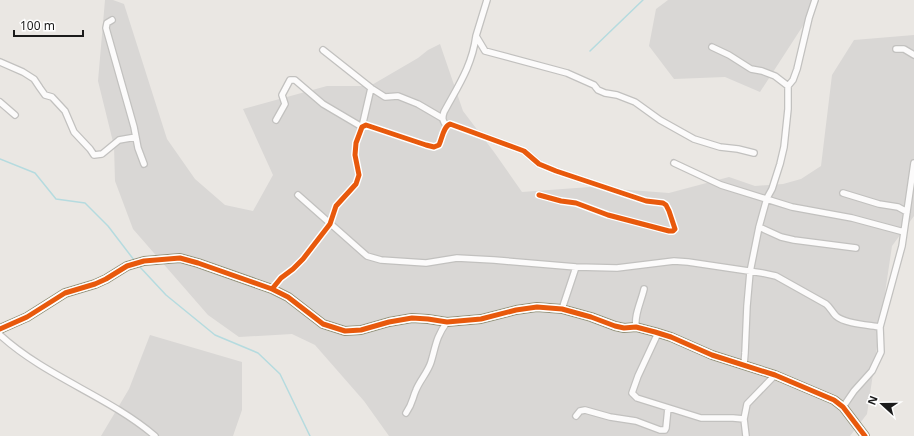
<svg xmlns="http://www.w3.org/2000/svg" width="914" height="436" font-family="'Noto Sans',sans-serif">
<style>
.residential{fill:#d9d7d5}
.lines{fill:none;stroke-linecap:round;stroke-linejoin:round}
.stream{stroke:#b5dbdf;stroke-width:1.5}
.street-casing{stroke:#c2c1bf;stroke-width:8}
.secondary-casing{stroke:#94937c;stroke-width:10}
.street{stroke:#fcfbfb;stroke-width:5.5}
.secondary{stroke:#f2f1e8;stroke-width:8}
.cycleway-casing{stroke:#fff;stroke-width:8}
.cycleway{stroke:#e8590c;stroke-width:5}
</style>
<rect width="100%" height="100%" fill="#eae7e3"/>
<path class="residential" d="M105,0H113L124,4L167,139L195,179L225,205L253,211L273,175L243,109L327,86H370L418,58L428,50L440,44L463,111L494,152L522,192L590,187L669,193L729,177L755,186L783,184L801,179L821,166L832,75L854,40L914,35V216L892,246L867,414L850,436H389L364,401L315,345L292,334L239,337L208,315L133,229L115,181L114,146L98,81Z
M668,0H819V1L760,92L725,77L674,79L649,46L656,9Z
M150,335L242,362V410L233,436H101L129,389Z"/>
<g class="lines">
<path class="stream" d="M590,51L643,0
M0,159L35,173L56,199L85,203L108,226L134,260
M139,266L166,295L215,335L258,353L280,374L310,436"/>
<g class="street-casing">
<path id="street" d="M112,20L107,23L106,28L134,127L138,148L144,164
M476,36L487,0
M712,47L729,55L751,69L762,71L775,76L788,86
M896,49H904L914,55
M0,62L23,72L34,79L40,88L45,95L52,97L65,111L74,132L90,149L94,155L102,154L119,140L136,137
M371,88L385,97L398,96L418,104L442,118
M0,102L15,115
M276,120L285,104L282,95L290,80H295L323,104L362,127L371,88L323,50
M447,126C442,121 442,118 444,112C458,86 472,66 476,36L485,51L567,73L594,85L598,90L605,93L617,95L635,102L660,120L694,139L720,147L738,149L754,153
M674,163L721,185L792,207L852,218L904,232
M843,193L879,204L898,207L907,212
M298,195L367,256L381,260L426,263L457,258L494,260L576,267L617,268L674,261L688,262L762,273L776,276L826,304C830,307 832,312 836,316C845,324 868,325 880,327
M759,227L781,237L794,240L856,248
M272,289L281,278L293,269L303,259L330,224L336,206L356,184L359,175L355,155L356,143L362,127L366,125L426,145L434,147L439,145C442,139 443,127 450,124L524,151L539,164L556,171L646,201L663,203L666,205L669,211L675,229L673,231H669L608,215L576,203L561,201L539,195
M562,309L576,267
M636,327C634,315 641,302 644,289
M658,333L638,376L632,393L637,398L701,418H733L744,419
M0,335C46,377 108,396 155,436
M744,365L745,353L747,306L750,272L759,227L767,198L772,189L780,164L784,147L788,109V86L793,80L797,69L809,18L815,0
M843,407L854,391L872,371L881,352L880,327L902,246L914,163
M406,413C413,403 412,399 416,390C420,380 428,372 431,362C436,345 436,337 447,322
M576,416L580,411L585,410L610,417L636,421L660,430H665L666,428L668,408
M746,436L744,419L747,404L775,375"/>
</g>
<g class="secondary-casing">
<path id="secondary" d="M0,329L27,317L65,293L95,284L106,279L127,266L144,261L180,258L198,263L272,289L288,297L323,324L345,331L361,330L389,322L412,318L428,319L447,322L481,319L516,310L537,307L562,309L591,317L615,326L624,328L636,327L655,332L671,337L712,355L775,375L834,400L843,407L865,436"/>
</g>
<use href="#street" class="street"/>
<use href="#secondary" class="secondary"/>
<g class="cycleway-casing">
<path id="cycleway" d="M272,289L281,278L293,269L303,259L330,224L336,206L356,184L359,175L355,155L356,143L362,127L366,125L426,145L434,147L439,145C442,139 443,127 450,124L524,151L539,164L556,171L646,201L663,203L666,205L669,211L675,229L673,231H669L608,215L576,203L561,201L539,195
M0,329L27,317L65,293L95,284L106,279L127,266L144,261L180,258L198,263L272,289L288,297L323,324L345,331L361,330L389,322L412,318L428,319L447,322L481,319L516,310L537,307L562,309L591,317L615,326L624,328L636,327L655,332L671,337L712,355L775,375L834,400L843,407L865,436"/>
</g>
<use href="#cycleway" class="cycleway"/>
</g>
<g transform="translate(882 404) rotate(291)" stroke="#ffffff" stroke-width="3" paint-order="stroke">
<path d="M0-3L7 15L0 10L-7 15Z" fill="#1b1b1b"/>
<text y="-6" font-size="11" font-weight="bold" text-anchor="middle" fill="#1b1b1b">N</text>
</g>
<path d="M14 30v6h69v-6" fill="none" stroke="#1b1b1b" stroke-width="2"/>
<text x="20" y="30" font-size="12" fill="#1b1b1b" stroke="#ffffff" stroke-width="3" paint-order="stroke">100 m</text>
</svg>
